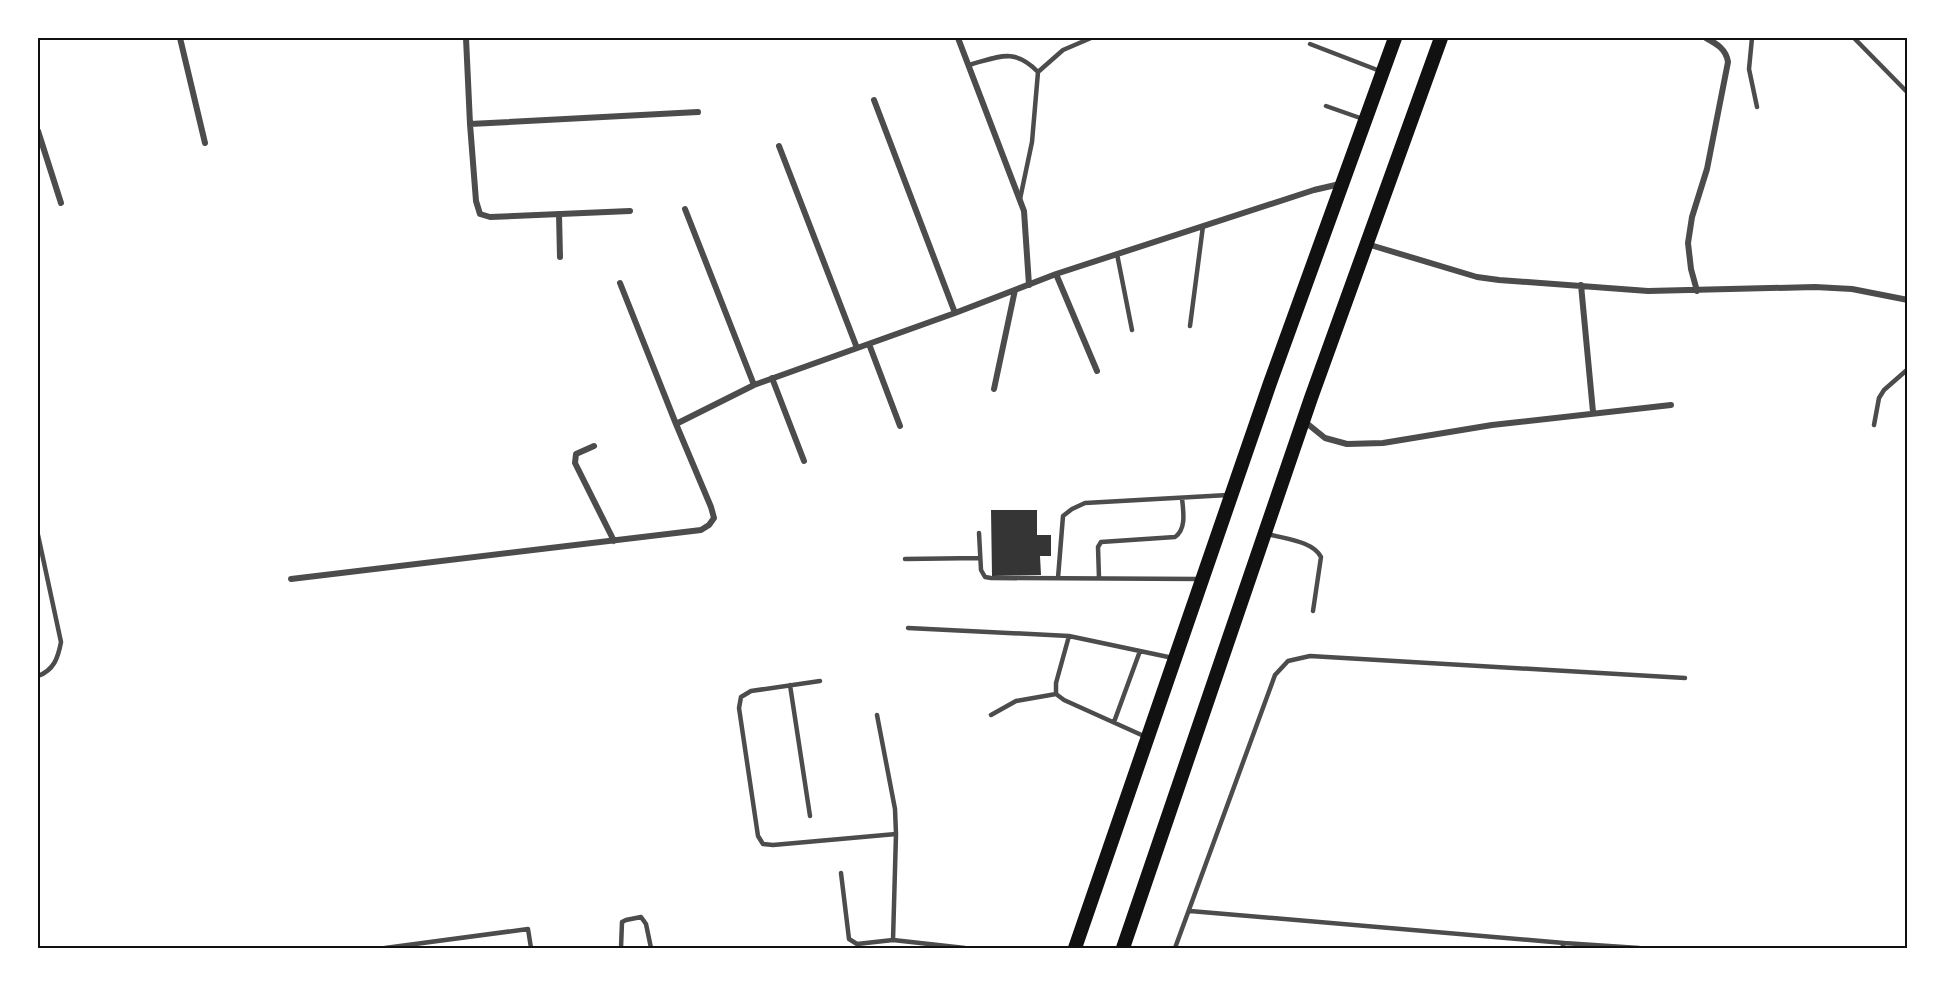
<svg xmlns="http://www.w3.org/2000/svg" width="1945" height="986" font-family="'Varela Round',sans-serif">
<style>
.building{fill:#353535}
.lines{fill:none;stroke-linecap:round;stroke-linejoin:round}
.service{stroke:#4c4c4c;stroke-width:4.5}
.minor{stroke:#4c4c4c;stroke-width:6}
.primary{stroke:#111;stroke-width:14}
.neatline{fill:none;stroke:#111;stroke-width:2}
</style>
<rect width="100%" height="100%" fill="#fff"/>
<path class="building" d="M991,510H1037V535H1051V556H1040L1041,575L992,576Z"/>
<g class="lines">
<path class="service" d="M1752,38L1749,69L1757,107
M1854,38L1908,93
M1310,44L1380,71
M969,65C999,57 1014,47 1038,72L1032,142L1020,199
M1038,72L1063,50L1091,38
M1326,106L1363,119
M1117,254L1132,330
M1190,326L1203,226
M1874,425L1879,398L1884,390L1908,369
M979,533L981,570L985,577L991,578L1200,579
M1268,534C1285,539 1313,541 1321,557L1313,611
M38,535L61,642C58,658 54,670 38,676
M905,559L980,558
M1058,578L1063,516L1072,509L1085,503L1228,495
M1099,578L1098,547L1101,542L1175,537C1187,529 1183,510 1182,498
M908,628L1069,636
M820,681L751,691L741,697L739,708L758,836L763,844L773,845L896,834L893,940L965,948
M790,685L810,816
M1056,694V683L1069,636L1173,658
M877,715L895,809L896,834
M991,715L1016,701L1056,694L1064,700L1146,737
M1114,722L1140,651
M841,873L849,939L857,944L893,940
M1190,911L1564,943L1562,948
M1564,943L1639,948
M385,948L528,929L531,948
M621,948L622,922L626,920L641,917L646,924L651,948
M1175,948L1275,675L1288,661L1310,656L1685,678"/>
<path class="minor" d="M180,38L205,143
M466,38L470,124L476,201L480,214L490,217L630,211
M958,38L1024,211L1029,285
M874,100L955,313
M470,124L698,112
M38,131L61,203
M779,146L857,348
M685,209L754,385
M559,214L560,257
M1367,244L1477,277L1499,280L1648,291L1815,287L1852,289L1908,300
M1056,274L1097,371
M1581,285L1593,412
M1697,291L1691,269L1688,243L1692,217L1707,169L1728,62C1726,49 1717,44 1706,38
M869,344L900,426
M772,378L804,461
M994,389L1015,290
M1304,421L1325,438L1347,444L1383,443L1492,425L1671,405
M676,424L754,385L955,313L1056,274L1314,190L1340,184
M594,446L576,454L575,463L614,541
M291,579L701,530L709,525L714,518L711,507L676,424L620,283"/>
<path class="primary" d="M1075,948L1270,383L1395,38
M1123,948L1311,398L1441,38"/>
</g>
<rect width="1945" height="986" fill="none" stroke="#ffffff" stroke-width="78"/>
<rect x="39" y="39" width="1867" height="908" class="neatline"/>
</svg>
